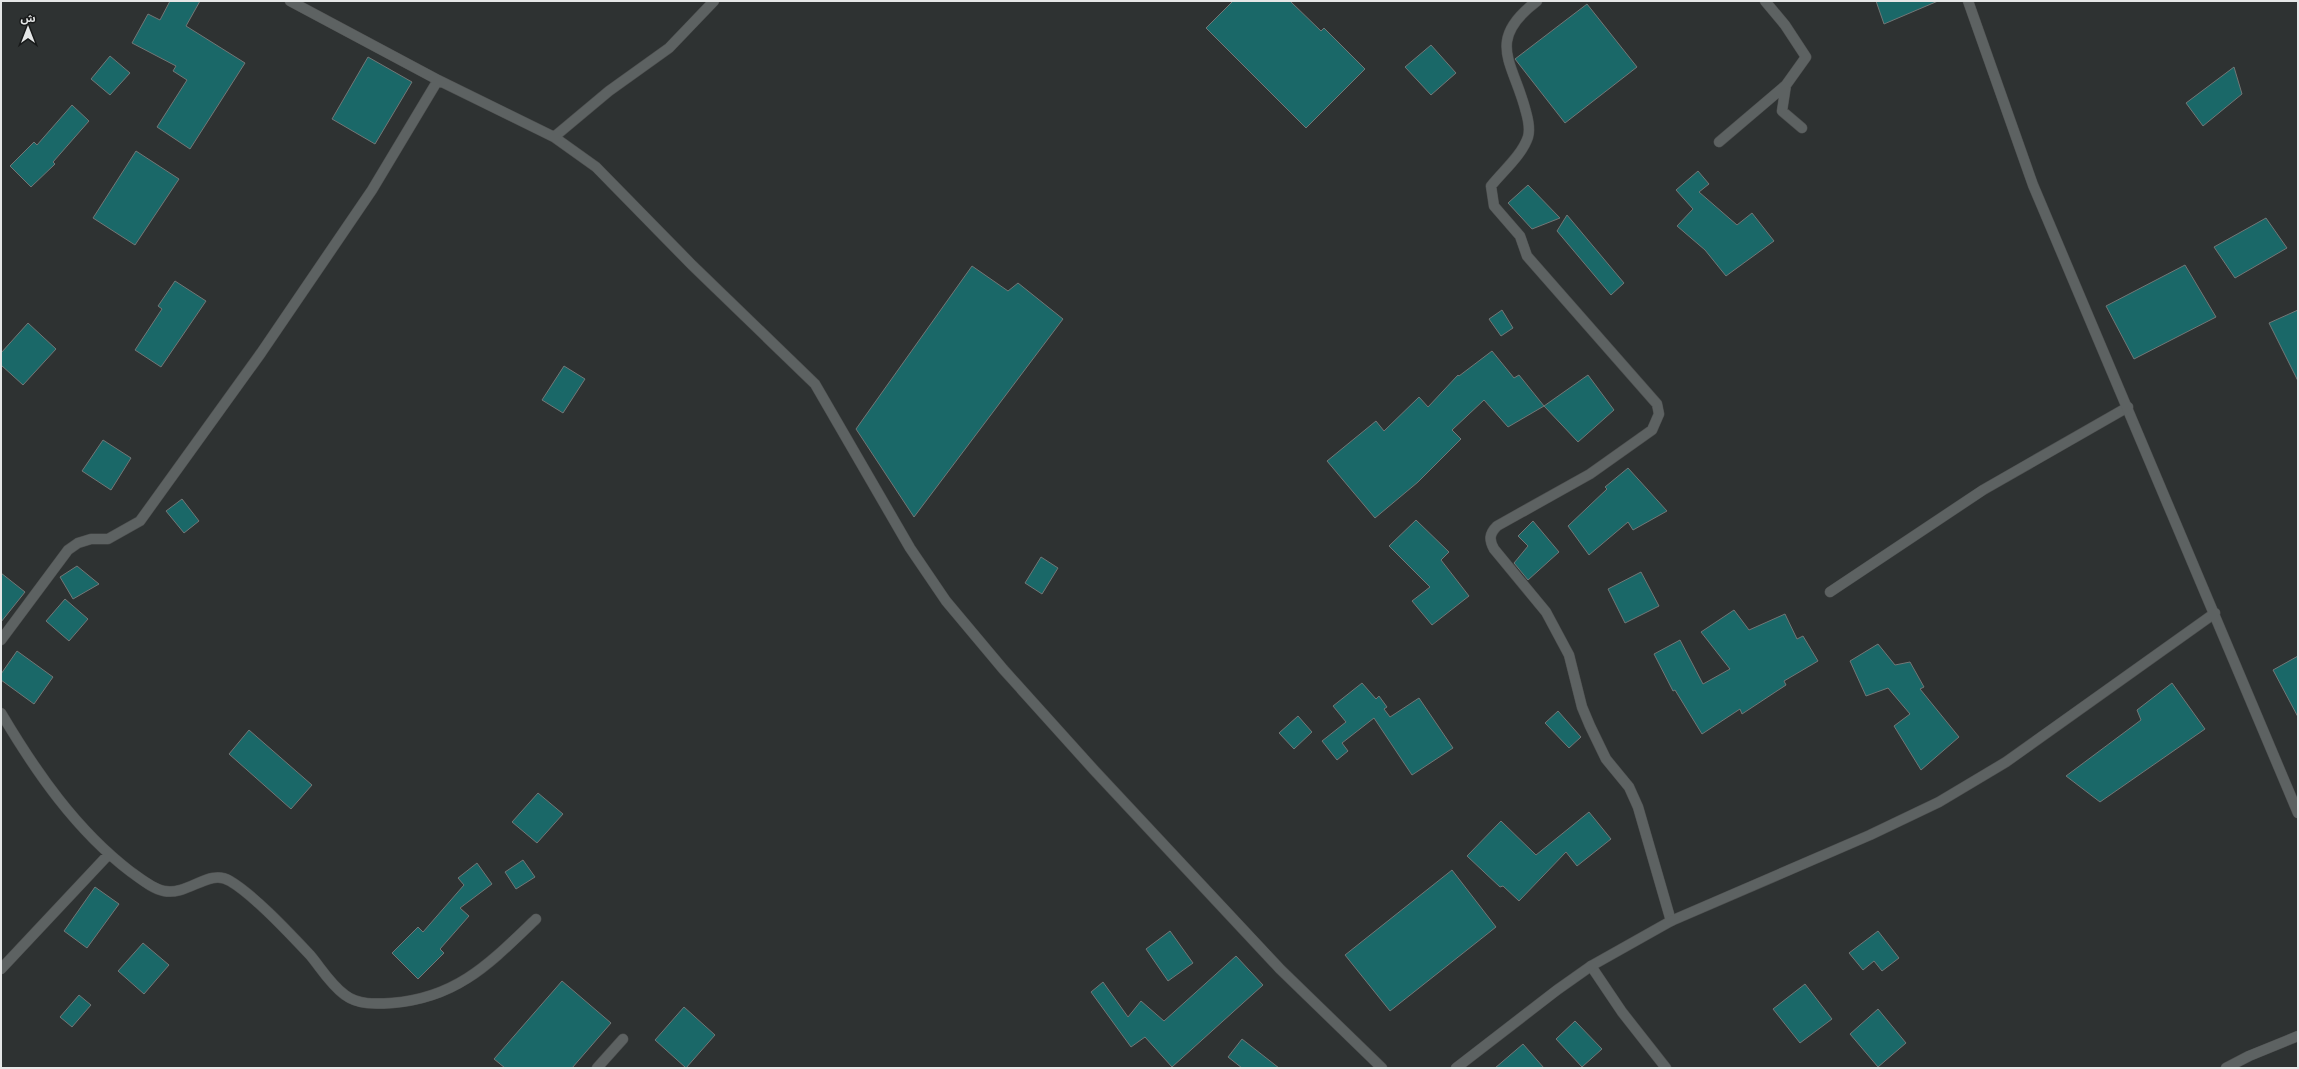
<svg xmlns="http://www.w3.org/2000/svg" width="2299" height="1069" font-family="Montserrat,'Noto Sans Arabic',sans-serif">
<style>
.building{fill:#1a6868;stroke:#727777}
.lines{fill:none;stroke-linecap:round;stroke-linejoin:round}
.minor-casing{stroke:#4d4f4f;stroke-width:11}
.tertiary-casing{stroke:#4d4f4f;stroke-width:11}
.minor{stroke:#5d6262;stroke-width:10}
.tertiary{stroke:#5d6262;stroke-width:10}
</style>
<rect width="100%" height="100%" fill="#2e3232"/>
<path class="building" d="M170,1H200L186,26L245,63L190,149L157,127L187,80L173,71L176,66L132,43L148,14L160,20Z
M1233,1H1290L1321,31L1324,28L1365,69L1306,128L1206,28Z
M1876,1H1938L1884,24Z
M1587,4L1637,67L1565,123L1515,59Z
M1431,45L1456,73L1431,95L1405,67Z
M110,56L130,73L110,95L91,79Z
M368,57L412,82L375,144L332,119Z
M2234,67L2242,94L2203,126L2186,103Z
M72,105L89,121L53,162L55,164L31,187L10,166L34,142L37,145Z
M136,151L179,179L135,245L93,218Z
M1698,171L1709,184L1699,192L1737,225L1752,213L1774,241L1726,276L1705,250L1677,226L1693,209L1676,190Z
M1528,185L1560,218L1532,229L1508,203Z
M1567,215L1624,283L1611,295L1557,231Z
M2266,218L2287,248L2235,278L2214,247Z
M2185,265L2216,317L2134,359L2106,306Z
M972,266L1008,291L1018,283L1063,319L914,517L856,429Z
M175,281L206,301L161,367L135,350L162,309L158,306Z
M1502,310L1513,328L1501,336L1489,319Z
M2298,310V381L2269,323Z
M28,323L56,349L23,385L1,365V353Z
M1492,351L1514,378L1519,375L1544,406L1508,427L1484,400L1452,430L1461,439L1418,482L1375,518L1327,461L1376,421L1384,431L1419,397L1428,407L1458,375L1459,376Z
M564,366L585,379L563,413L542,400Z
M1588,375L1614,410L1578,442L1544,406Z
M103,440L131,458L111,490L82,471Z
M1628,468L1667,511L1633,530L1628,522L1589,555L1568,526L1607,489L1605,487Z
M182,499L199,521L184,533L166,511Z
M1416,520L1449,552L1441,560L1469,596L1432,625L1412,601L1430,587L1389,546Z
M1533,521L1559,552L1528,580L1514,563L1528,546L1518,536Z
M1041,557L1058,568L1042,594L1025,583Z
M77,566L99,584L73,599L60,577Z
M1641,572L1659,606L1625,623L1608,589Z
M1,573L25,592L1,622Z
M65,599L88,619L69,641L46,621Z
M1734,610L1749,630L1785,614L1797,639L1803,636L1818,661L1784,681L1786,685L1742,714L1740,709L1702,734L1675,690L1673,691L1654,654L1680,640L1703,684L1730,669L1701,632Z
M1878,644L1895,665L1910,662L1924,687L1920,689L1959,737L1921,770L1894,726L1910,714L1888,688L1866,696L1850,661Z
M17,651L53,677L34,704L1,680V674Z
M2298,656V717L2273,670Z
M1362,683L1376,699L1379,696L1387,707L1384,709L1390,717L1419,698L1453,748L1412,775L1374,718L1342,743L1348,751L1337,760L1322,741L1346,722L1333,706Z
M2172,683L2205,729L2100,802L2066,776L2141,720L2137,710Z
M1558,711L1581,737L1569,748L1545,723Z
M1298,716L1312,732L1294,749L1279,733Z
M249,730L312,785L291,809L229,754Z
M538,793L563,814L537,843L512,822Z
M1589,812L1611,839L1577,866L1566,852L1519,901L1503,886L1500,887L1467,856L1501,821L1536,855Z
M523,860L535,877L516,889L505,872Z
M477,863L492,884L460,908L469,916L440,949L444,953L418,979L392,953L418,927L423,932L464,885L458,878Z
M1452,870L1496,927L1390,1011L1345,955Z
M95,887L119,904L87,948L64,931Z
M1170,931L1193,963L1168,981L1146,949Z
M1878,931L1899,958L1882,971L1874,961L1863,970L1849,953Z
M143,943L169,965L144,994L118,971Z
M1236,956L1263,985L1172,1067L1145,1037L1131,1047L1091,992L1103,982L1128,1017L1141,1001L1164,1021Z
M562,981L611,1023L572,1068H505L494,1059Z
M1805,984L1832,1019L1800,1043L1773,1009Z
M79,995L91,1005L72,1027L60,1017Z
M684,1007L715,1035L686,1068L655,1040Z
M1878,1009L1906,1043L1878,1067L1850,1034Z
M1575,1021L1602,1049L1582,1067L1556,1039Z
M1242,1039L1279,1068H1242L1228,1057Z
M1523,1044L1544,1068H1495Z"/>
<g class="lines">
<g class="minor-casing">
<path id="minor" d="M290,1L438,80L554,137L596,167L692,265L815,384L910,548L946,601L1003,669L1094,770L1280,969L1382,1068
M1537,1C1484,41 1514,63 1526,112C1528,119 1530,130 1528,137C1522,155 1503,171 1491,186L1494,206L1520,236L1527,256L1657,404L1659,414L1652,430L1590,474L1497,526C1489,534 1489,540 1494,549L1546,612L1569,655L1582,707L1590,726L1606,759L1629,787L1638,807L1671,921
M1765,1L1785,25L1806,57L1786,85L1782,111L1802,128
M554,137L609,91L669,48L714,1
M1719,142L1786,85
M1830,592L1983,490L2128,407
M1,640L68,550L78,543L91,539H108L140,521L261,353L372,190L438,80
M1,713C36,772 76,830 131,872C141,879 153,889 164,891C188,896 209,868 230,881C254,895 291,935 310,955C321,968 330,984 345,995C358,1005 376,1004 392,1003C458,998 491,962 536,919
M1591,966L1622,1012L1666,1068
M1,969L109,854
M597,1068L623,1039
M2226,1068L2249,1056L2298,1036"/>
</g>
<g class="tertiary-casing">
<path id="tertiary" d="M1968,1L2033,185L2298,813
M1456,1068L1557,990L1591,966L1671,921L1870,835L1939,802L2006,762L2215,613"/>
</g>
<use href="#minor" class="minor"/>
<use href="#tertiary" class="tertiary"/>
</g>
<rect width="2299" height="1069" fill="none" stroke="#e5e7e7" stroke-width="4"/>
<g transform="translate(28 28)" stroke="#181a1a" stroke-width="3" paint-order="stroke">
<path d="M0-3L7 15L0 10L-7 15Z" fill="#e5e7e7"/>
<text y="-6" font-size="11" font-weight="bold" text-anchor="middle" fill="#e5e7e7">ش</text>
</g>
</svg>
